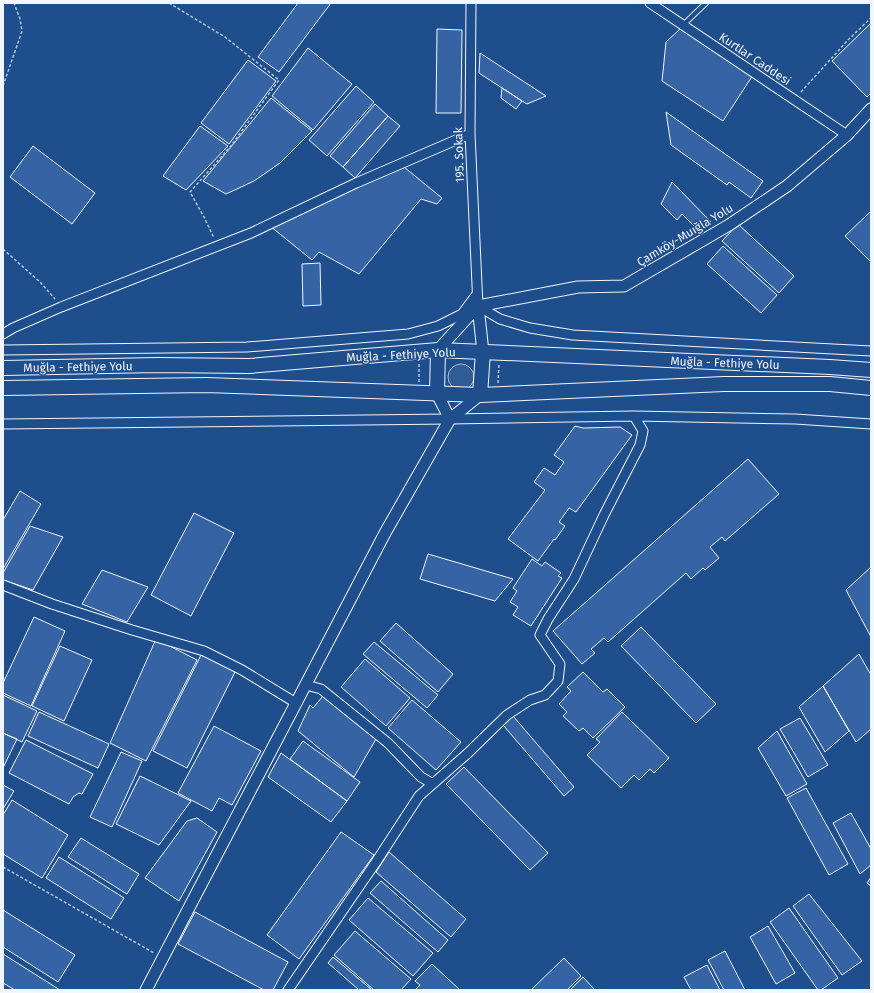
<svg xmlns="http://www.w3.org/2000/svg" width="874" height="993" font-family="'Fira Sans',sans-serif">
<style>
.built{fill:#305b95;stroke:#a8bbd7}
.building{fill:#3563a3;stroke:#f2f6ff}
.lines{fill:none;stroke-linecap:round;stroke-linejoin:round}
.service-casing{stroke:#f2f6ff;stroke-width:6}
.minor-casing{stroke:#f2f6ff;stroke-width:11}
.tertiary-casing{stroke:#f2f6ff;stroke-width:13}
.trunk-casing{stroke:#f2f6ff;stroke-width:16}
.path{stroke:#b3c4dc;stroke-width:1.5;stroke-dasharray:3 2;stroke-linecap:butt}
.service{stroke:#1f4e8c;stroke-width:4.5}
.minor{stroke:#1f4e8c;stroke-width:9}
.tertiary{stroke:#1f4e8c;stroke-width:11}
.trunk{stroke:#1f4e8c;stroke-width:14}
.labels{text-anchor:middle;stroke-width:3;stroke-linejoin:round;paint-order:stroke}
.street-label{font-size:12px;fill:#f2f6ff;stroke:#1f4e8c}
</style>
<rect width="100%" height="100%" fill="#1f4e8c"/>
<path class="built" d="M448 377a13 13 0 1 1 26 0a13 13 0 1 1-26 0Z"/>
<path class="building" d="M298,3H331L279,72L258,57Z
M871,23V93L867,97L832,61Z
M681,28L753,75L723,121L662,81L666,42Z
M437,29L462,30L461,113H436Z
M308,48L352,84L313,130L272,96Z
M480,53L546,96L527,104L522,101L479,73Z
M248,60L276,81L229,144L201,123Z
M356,86L374,102L327,156L309,140Z
M502,88L522,101L516,109L501,98Z
M271,98L312,131L280,163L254,181L226,194L203,181Z
M375,104L388,116L343,167L330,156Z
M666,112L763,181L751,198L729,182L727,185L671,145Z
M388,116L400,126L355,178L343,167Z
M200,126L228,146L186,190L163,176Z
M33,146L95,193L72,224L10,177Z
M404,167L442,198L437,204L421,199L359,274L319,252L312,260L270,226Z
M672,182L711,222L697,229L682,214L677,220L661,204Z
M871,211V262L845,236Z
M738,224L794,276L779,293L722,241Z
M723,246L777,295L761,313L707,264Z
M320,263L321,305L303,306L302,264Z
M575,426L583,428L620,427L632,435L576,512L569,508L559,522L565,526L555,540L554,539L538,561L508,539L545,490L534,482L544,468L555,475L564,462L554,455Z
M748,459L779,494L725,541L722,537L710,547L719,558L705,570L703,568L691,579L686,573L608,642L604,638L591,649L595,653L582,664L553,631Z
M20,491L41,504L3,569V520Z
M194,513L234,533L191,616L151,595Z
M30,526L63,537L33,590L3,580V573Z
M428,554L513,579L495,601L420,579Z
M532,559L542,566L545,562L561,573L558,576L562,578L531,626L513,615L518,607L510,602L517,591L513,588Z
M871,567V637L846,590Z
M102,570L148,587L127,622L82,604Z
M34,617L65,631L31,706L3,693V683Z
M396,623L453,674L438,692L380,641Z
M641,627L716,704L696,723L621,646Z
M156,639L197,660L146,761L110,743Z
M374,642L438,695L427,708L363,654Z
M60,646L92,660L64,721L32,706Z
M202,653L236,670L187,768L153,751Z
M859,654L871,675V729L856,742L823,686Z
M365,659L410,698L386,726L341,687Z
M583,672L603,692L607,689L625,707L593,738L583,728L579,731L563,716L567,712L559,704L571,691L567,687Z
M823,686L849,731L825,752L799,707Z
M3,695L37,711L22,742L3,733Z
M323,696L376,739L354,777L298,731L310,705L313,708Z
M412,700L461,742L436,770L388,728Z
M39,712L109,744L98,768L28,736Z
M622,712L669,758L654,773L650,769L639,780L634,775L621,788L587,755L600,742L596,739Z
M513,716L574,787L564,796L503,725Z
M800,718L828,765L808,777L780,729Z
M214,726L261,751L232,805L219,798L212,811L178,793Z
M777,731L807,784L786,796L758,748Z
M3,733L17,739L3,768Z
M26,740L93,774L82,794L79,793L73,797L69,804L9,773Z
M303,741L360,782L347,801L290,759Z
M121,752L142,761L112,827L90,817Z
M281,753L347,801L331,822L268,777Z
M464,767L548,853L530,870L446,784Z
M140,776L191,801L159,845L116,824Z
M3,785L14,791L3,809Z
M806,788L848,864L829,875L787,798Z
M12,800L68,835L42,878L3,854V815Z
M851,813L871,849V865L860,874L833,823Z
M197,818L217,832L179,901L145,878L187,821Z
M341,832L374,855L299,959L267,935Z
M81,838L139,874L127,894L68,857Z
M389,852L466,919L451,937L376,872Z
M59,857L124,898L111,919L46,878Z
M871,877V886L867,883Z
M381,881L448,940L438,952L370,893Z
M809,894L862,961L842,975L793,906Z
M368,898L433,953L413,976L349,920Z
M789,908L838,978L821,990H818L770,922Z
M3,910L75,955L58,982L3,947Z
M195,912L288,962L273,990H264L178,944Z
M768,926L795,973L776,984L750,937Z
M355,931L411,979L401,990H374L334,955Z
M725,951L745,990H724L708,960Z
M3,954L60,990H15L3,983Z
M333,957L372,990H359L328,963Z
M564,958L581,976L567,990H531Z
M432,964L460,990H415L420,985L415,981Z
M707,965L720,990H691L684,977Z
M583,977L595,990H570Z"/>
<g class="lines">
<g class="service-casing">
<path id="service" d="M682,26L706,3"/>
</g>
<g class="minor-casing">
<path id="minor" d="M471,3L470,134L478,306L500,319L530,328L573,335L871,351
M650,3L847,135
M3,334L13,328L61,307L251,233L356,183L470,134
M3,350L247,347L408,334L438,326L462,314L477,294
M3,424L450,419L634,416L795,419L871,424
M3,585L52,604L132,630L204,651L242,670L296,703
M306,685L321,689L388,743L421,777L433,784
M288,990L376,862L419,796L468,753L507,715L530,700L545,695L558,681L560,664L540,635L548,619L574,579L604,515L640,445L643,431L634,416"/>
</g>
<g class="tertiary-casing">
<path id="tertiary" d="M478,306L578,287L624,286L729,225L787,186L847,135L871,109
M478,306L483,352
M438,350L478,306
M437,394L450,419
M146,990L385,533L450,419L480,395"/>
</g>
<g class="trunk-casing">
<path id="trunk" d="M3,368L158,365L249,366L438,350L830,367L871,370
M3,388L206,385L480,395L724,384H830L871,388
M437,394L438,350
M480,395L483,352"/>
</g>
<path class="path" d="M169,3L225,37L279,80L230,147L190,192L204,217L214,238
M3,86L22,31L20,19L14,3
M801,92L848,40L871,18
M3,249L41,283L55,299
M419,382V363
M498,383L499,364
M3,867L154,953"/>
<use href="#service" class="service"/>
<use href="#minor" class="minor"/>
<use href="#tertiary" class="tertiary"/>
<use href="#trunk" class="trunk"/>
</g>
<g class="labels">
<g class="street-label">
<text transform="translate(755 59) rotate(34)" y="4">Kurtlar Caddesi</text>
<text transform="translate(459 155) rotate(-92)" y="4">195. Sokak</text>
<text transform="translate(685 235) rotate(-31)" y="4">Çamköy-Muığla Yolu</text>
<text transform="translate(401 355) rotate(-3)" y="4">Muğla - Fethiye Yolu</text>
<text transform="translate(725 363) rotate(2)" y="4">Muğla - Fethiye Yolu</text>
<text transform="translate(78 367) rotate(-1)" y="4">Muğla - Fethiye Yolu</text>
</g>
</g>
<rect width="874" height="993" fill="none" stroke="#f2f6ff" stroke-width="8"/>
</svg>
